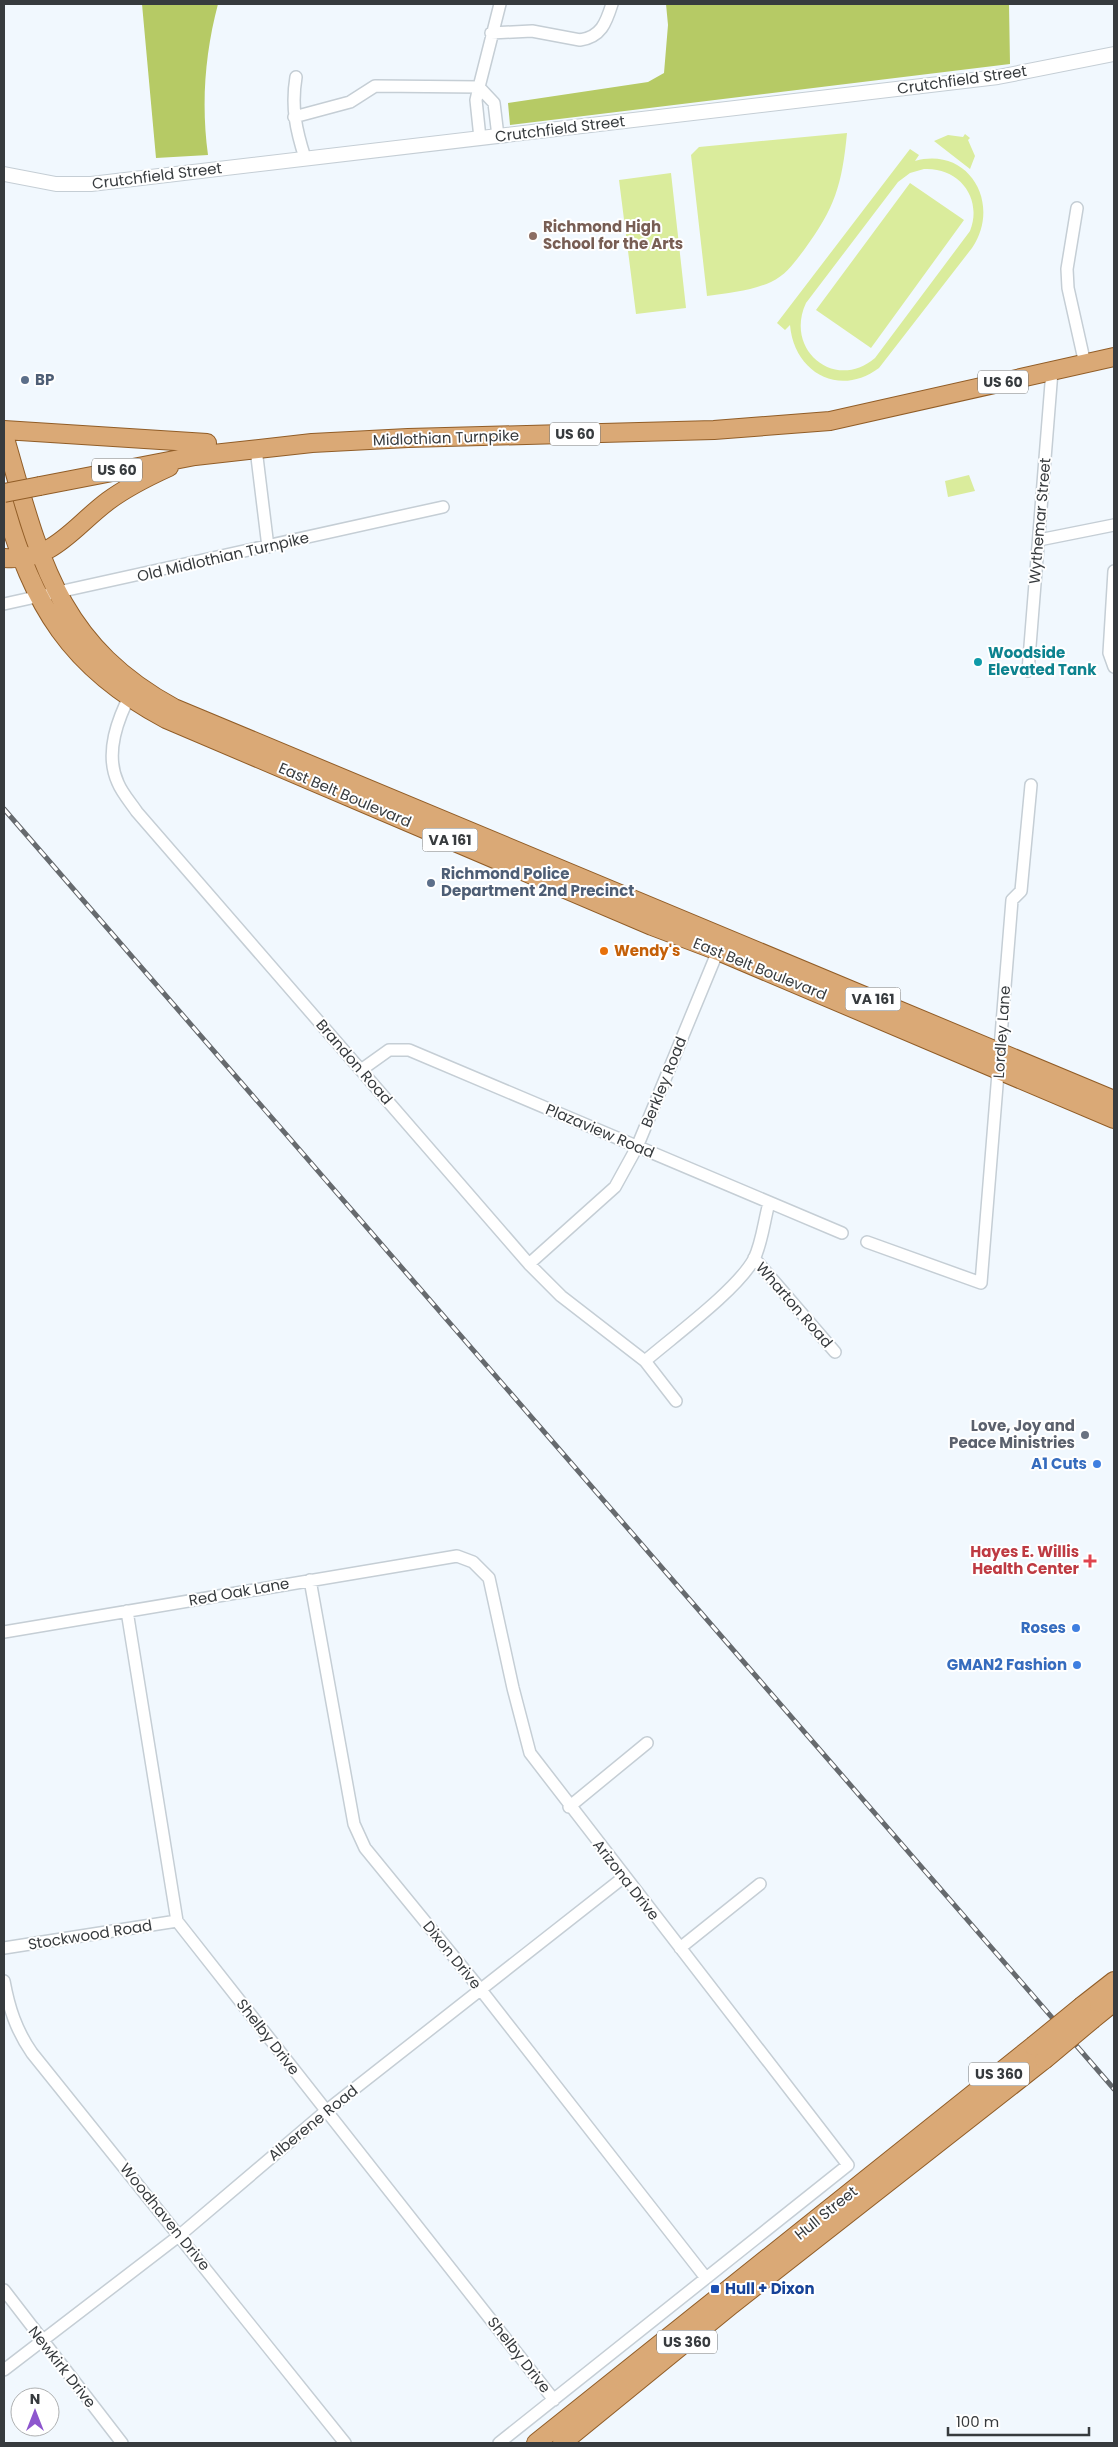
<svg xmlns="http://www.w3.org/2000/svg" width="1118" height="2447" font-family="Poppins,sans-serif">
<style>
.green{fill:#daec9c;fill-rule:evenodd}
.forest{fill:#b6ca65}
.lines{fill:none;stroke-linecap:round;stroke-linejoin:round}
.minor-casing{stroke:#c5ced5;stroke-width:14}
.tertiary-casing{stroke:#c5ced5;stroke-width:16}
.primary-casing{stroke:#915d27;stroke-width:20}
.minor{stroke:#fff;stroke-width:11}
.tertiary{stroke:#fff;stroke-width:14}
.primary{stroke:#daa976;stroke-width:18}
.rail-casing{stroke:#666a6e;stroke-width:5}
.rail{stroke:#fff;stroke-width:3;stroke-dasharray:9;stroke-linecap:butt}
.primary-bridge-casing{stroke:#915d27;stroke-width:20;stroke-linecap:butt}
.primary-bridge{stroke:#daa976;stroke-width:18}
.education-dot{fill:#8d6e63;stroke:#fff;stroke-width:2}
.service-dot{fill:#5c6f8a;stroke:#fff;stroke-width:2}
.culture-dot{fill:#0f9aa8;stroke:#fff;stroke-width:2}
.food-dot{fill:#e8710a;stroke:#fff;stroke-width:2}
.worship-dot{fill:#6b7280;stroke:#fff;stroke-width:2}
.shop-dot{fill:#3f7fe0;stroke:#fff;stroke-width:2}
.health-dot{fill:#e0444e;stroke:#fff;stroke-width:2}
.transit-dot{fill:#1a4fb4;stroke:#fff;stroke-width:2}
.labels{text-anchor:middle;stroke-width:4;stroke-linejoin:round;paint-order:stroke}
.shield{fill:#fff;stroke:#737678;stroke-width:1}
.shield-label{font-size:14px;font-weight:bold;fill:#373b3e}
.street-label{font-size:15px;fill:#373b3e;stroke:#fff}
.education-label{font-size:15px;font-weight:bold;fill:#785e54;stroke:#fff;text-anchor:start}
.service-label{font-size:15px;font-weight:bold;fill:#4e5e75;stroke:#fff;text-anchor:start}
.culture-label{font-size:15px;font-weight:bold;fill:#0d838f;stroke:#fff;text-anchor:start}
.food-label{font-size:15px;font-weight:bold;fill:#c56008;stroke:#fff;text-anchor:start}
.worship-label{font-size:15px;font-weight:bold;fill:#5b616d;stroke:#fff;text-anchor:end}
.shop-label{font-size:15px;font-weight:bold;fill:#366cbe;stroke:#fff;text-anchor:end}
.health-label{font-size:15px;font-weight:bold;fill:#be3a42;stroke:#fff;text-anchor:end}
.transit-label{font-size:15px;font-weight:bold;fill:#164399;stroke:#fff;text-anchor:start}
</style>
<rect width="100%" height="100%" fill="#f1f8fe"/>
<path class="green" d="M847,133C842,185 835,208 804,250C794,263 786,275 771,282C751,291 729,293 707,296L691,155L699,147Z
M965,134L970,138L968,140L975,156L970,169L934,141L948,135L963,137Z
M910,149L919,155L915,161C969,146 1002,204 972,248L879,368C839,398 794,372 790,325L785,330L777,323ZM924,169C959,167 983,198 970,231L875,358C835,392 784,350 806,303L898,182L910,173Z
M671,173L686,308L636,314L619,180Z
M910,183L964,220L871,348L816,310Z
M969,475L975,491L948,497L945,481Z"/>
<path class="forest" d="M142,4H218C205,53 201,104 208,155L156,158Z
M666,4H1009L1010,64L510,125L508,103L648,82L664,73L668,25Z"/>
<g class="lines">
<g class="minor-casing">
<path id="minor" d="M491,33L532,31L580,40C601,37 606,23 612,4
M296,77C291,107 296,130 305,158
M294,117L350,102L375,86L479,87L500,4
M480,138L476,100L479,87L494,103L498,136
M1077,208L1067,269L1068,288L1085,364
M256,449L268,547
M1039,540L1114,525
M1114,571L1109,653L1114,667
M4,604L443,507
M1028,671L1052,371
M132,691C118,718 104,753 118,783C122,793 131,803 137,812L529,1264L561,1296L645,1361L676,1401
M361,1070L389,1050H409L842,1233
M867,1242L981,1283L1012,900L1021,891L1031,785
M754,1258L835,1352
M529,1264L615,1187L637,1147L720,946
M645,1361C674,1336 737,1290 754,1259C762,1243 764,1221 769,1203
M310,1580L354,1824L365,1848L481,1990L706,2278
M127,1611L177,1921L554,2400
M4,1632L457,1556L473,1562L489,1578L513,1688L530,1753L848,2165L499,2443
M569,1807L647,1743
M4,1948L177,1921
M680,1948L760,1884
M4,1981C9,2008 16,2030 32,2053L345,2443
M4,2290L122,2443
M4,2370L180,2235L326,2111L624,1877"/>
</g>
<g class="tertiary-casing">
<path id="tertiary" d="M4,174L56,184H91L998,77L1114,54"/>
</g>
<g class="primary-casing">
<path id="primary" d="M4,430L207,443
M4,435C39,555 55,643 174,708L1114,1100
M40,486L195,456L312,443L408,438L714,430L830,421L1114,357
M4,503C33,606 70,668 166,719L652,926L718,951L1114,1119
M4,558C53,562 72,528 108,501C127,487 147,477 169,467
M1082,2006L1114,1981
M1093,2019L1114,2002
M536,2443L1033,2046
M562,2443L730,2306L1044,2060"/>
</g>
<use href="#minor" class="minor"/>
<use href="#tertiary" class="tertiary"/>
<use href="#primary" class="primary"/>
<g class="rail-casing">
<path id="rail" d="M4,809L1114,2089"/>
</g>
<use href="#rail" class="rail"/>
<g class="primary-bridge-casing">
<path id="primary-bridge" d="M4,493L40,486
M1033,2046L1082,2006
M1044,2060L1093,2019"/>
</g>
<use href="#primary-bridge" class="primary-bridge"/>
</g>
<circle class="education-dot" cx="533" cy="236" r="5"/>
<g class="service-dot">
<circle cx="25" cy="380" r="5"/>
<circle cx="431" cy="883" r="5"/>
</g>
<circle class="culture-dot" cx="978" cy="662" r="5"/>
<circle class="food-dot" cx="604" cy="951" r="5"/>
<circle class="worship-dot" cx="1085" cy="1435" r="5"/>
<g class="shop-dot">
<circle cx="1097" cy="1464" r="5"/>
<circle cx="1076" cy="1628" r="5"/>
<circle cx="1077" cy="1665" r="5"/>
</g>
<path class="health-dot" d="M1087.5 1553.5h5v5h5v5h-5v5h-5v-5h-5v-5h5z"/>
<rect class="transit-dot" x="710" y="2284" width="10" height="10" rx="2.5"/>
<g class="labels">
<g class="shield">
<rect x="978" y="370.5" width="50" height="23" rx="4"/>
<rect x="550" y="422.5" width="50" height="23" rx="4"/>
<rect x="92" y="458.5" width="50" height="23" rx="4"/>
<rect x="422.5" y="828.5" width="55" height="23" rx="4"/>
<rect x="845.5" y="987.5" width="55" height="23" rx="4"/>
<rect x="969" y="2062.5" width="60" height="23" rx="4"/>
<rect x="657" y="2330.5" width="60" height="23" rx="4"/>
</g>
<g class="shield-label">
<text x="1003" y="387">US 60</text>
<text x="575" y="439">US 60</text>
<text x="117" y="475">US 60</text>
<text x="450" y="845">VA 161</text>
<text x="873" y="1004">VA 161</text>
<text x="999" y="2079">US 360</text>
<text x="687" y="2347">US 360</text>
</g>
<g class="street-label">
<text transform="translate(962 80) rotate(-8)" y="5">Crutchfield Street</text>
<text transform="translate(560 129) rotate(-7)" y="5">Crutchfield Street</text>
<text transform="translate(157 176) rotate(-7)" y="5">Crutchfield Street</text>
<text transform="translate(446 438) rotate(-2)" y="5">Midlothian Turnpike</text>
<text transform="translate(1040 521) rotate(-85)" y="5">Wythemar Street</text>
<text transform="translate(223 557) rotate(-13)" y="5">Old Midlothian Turnpike</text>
<text transform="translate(345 795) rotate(23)" y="5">East Belt Boulevard</text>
<text transform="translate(760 969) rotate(22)" y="5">East Belt Boulevard</text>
<text transform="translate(1002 1032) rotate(-86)" y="5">Lordley Lane</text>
<text transform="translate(354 1062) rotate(49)" y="5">Brandon Road</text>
<text transform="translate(664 1082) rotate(-68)" y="5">Berkley Road</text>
<text transform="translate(600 1131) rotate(23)" y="5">Plazaview Road</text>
<text transform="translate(794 1305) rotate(49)" y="5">Wharton Road</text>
<text transform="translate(239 1592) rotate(-10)" y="5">Red Oak Lane</text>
<text transform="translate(626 1880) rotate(52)" y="5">Arizona Drive</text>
<text transform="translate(90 1935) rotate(-9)" y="5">Stockwood Road</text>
<text transform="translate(452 1955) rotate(51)" y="5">Dixon Drive</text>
<text transform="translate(268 2037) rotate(52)" y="5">Shelby Drive</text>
<text transform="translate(313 2123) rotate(-39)" y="5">Alberene Road</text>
<text transform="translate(826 2213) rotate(-39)" y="5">Hull Street</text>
<text transform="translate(165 2217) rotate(51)" y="5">Woodhaven Drive</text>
<text transform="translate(519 2355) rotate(52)" y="5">Shelby Drive</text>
<text transform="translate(62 2367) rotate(52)" y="5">Newkirk Drive</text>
</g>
<g class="education-label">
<text x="543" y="232">Richmond High<tspan x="543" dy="17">School for the Arts</tspan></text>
</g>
<g class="service-label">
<text x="35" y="385">BP</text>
<text x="441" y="879">Richmond Police<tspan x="441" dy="17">Department 2nd Precinct</tspan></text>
</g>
<g class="culture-label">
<text x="988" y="658">Woodside<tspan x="988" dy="17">Elevated Tank</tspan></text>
</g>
<g class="food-label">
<text x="614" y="956">Wendy's</text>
</g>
<g class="worship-label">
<text x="1075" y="1431">Love, Joy and<tspan x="1075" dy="17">Peace Ministries</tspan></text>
</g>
<g class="shop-label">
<text x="1087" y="1469">A1 Cuts</text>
<text x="1066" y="1633">Roses</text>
<text x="1067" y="1670">GMAN2 Fashion</text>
</g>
<g class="health-label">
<text x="1079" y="1557">Hayes E. Willis<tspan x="1079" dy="17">Health Center</tspan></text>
</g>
<g class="transit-label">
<text x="725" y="2294">Hull + Dixon</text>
</g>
</g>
<rect width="1118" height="2447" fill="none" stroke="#373b3e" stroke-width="10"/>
<g transform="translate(35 2412)"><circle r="24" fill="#ffffff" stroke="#afb1b2"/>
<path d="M0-4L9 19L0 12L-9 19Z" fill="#8d56ce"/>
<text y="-8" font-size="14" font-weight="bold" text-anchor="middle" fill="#373b3e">N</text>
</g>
<path d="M948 2427v8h141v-8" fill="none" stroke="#373b3e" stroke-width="2.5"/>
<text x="956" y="2427" font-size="15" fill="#373b3e" stroke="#ffffff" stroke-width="4" paint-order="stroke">100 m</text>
</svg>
